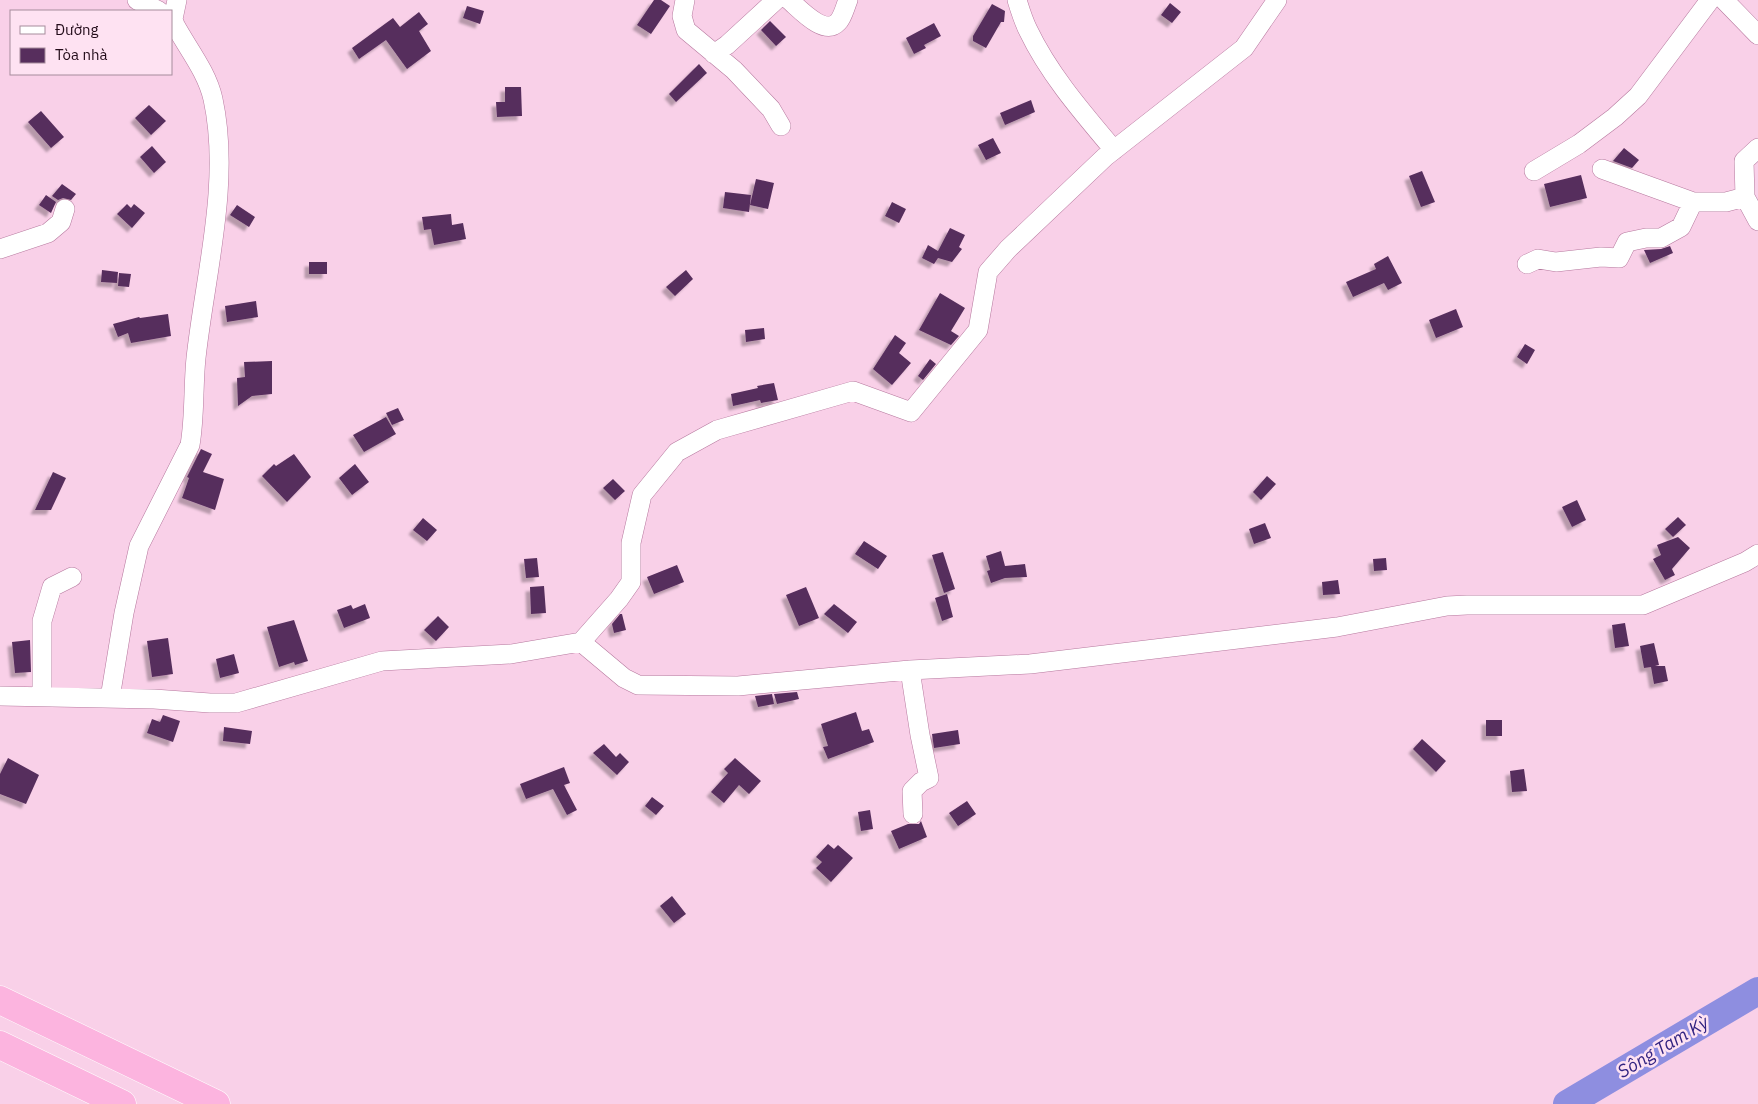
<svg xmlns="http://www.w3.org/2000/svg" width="1758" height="1104" font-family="'IBM Plex Sans',sans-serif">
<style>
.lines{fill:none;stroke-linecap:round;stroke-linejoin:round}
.river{stroke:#8e8ee0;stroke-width:28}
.building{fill:#572e5d;filter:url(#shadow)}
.minor-casing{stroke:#b6789e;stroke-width:20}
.highway-casing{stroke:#fff;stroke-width:29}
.minor{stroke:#fff;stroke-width:19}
.highway{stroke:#fcb4df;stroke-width:28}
.labels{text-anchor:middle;stroke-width:5;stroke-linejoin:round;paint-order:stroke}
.water-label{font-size:18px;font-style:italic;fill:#322381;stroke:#fee2f2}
</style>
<defs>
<filter id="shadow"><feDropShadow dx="-4.5" dy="4.5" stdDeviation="1" flood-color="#0004"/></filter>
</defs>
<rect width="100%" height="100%" fill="#f9d0e8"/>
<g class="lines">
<path class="river" d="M1567,1104L1758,991"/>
</g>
<path class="building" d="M654,0H661L670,6L651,34L637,25Z
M1170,3L1181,12L1172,23L1161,15Z
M992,4L1005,11L1004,22H1001L986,48L973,41V36Z
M467,6L484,11L480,24L463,18Z
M419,12L428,24L419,31L431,51L407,69L386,40L359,59L352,48L393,18L400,27Z
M770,21L786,37L776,46L761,30Z
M934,23L941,36L924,45L926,48L914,54L906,38Z
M699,64L707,73L676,102L669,94Z
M505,87H521L522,116L497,117L496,102H505Z
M1031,100L1035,112L1005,125L1000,113Z
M149,105L166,121L151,135L135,118Z
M41,111L64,137L51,148L28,122Z
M993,138L1001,153L986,160L978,145Z
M152,146L166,162L154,173L140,157Z
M1624,148L1639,160L1632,168L1613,161Z
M1422,171L1435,202L1421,207L1409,176Z
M1581,175L1587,198L1550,207L1544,184Z
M756,179L774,183L768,209L750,205Z
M62,184L76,194L71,200L63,198L58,200L52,196Z
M725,192L751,195L749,212L723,208Z
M46,195L56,202L51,213L39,205Z
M892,202L906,209L899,223L885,216Z
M127,204L131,208L134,204L145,213L132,228L117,214Z
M237,205L255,217L249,227L230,215Z
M451,214L452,225L463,223L466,239L434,245L431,229L424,230L422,217Z
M950,228L965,235L959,247L962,249L952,262L938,258L934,264L922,258L928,245L938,251Z
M1670,246L1673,253L1650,263L1644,250L1661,249Z
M1388,256L1402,283L1388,290L1384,283L1353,297L1346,282L1376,269L1374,264Z
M309,262H327V274H309Z
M102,270L118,272L117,283L101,282Z
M686,270L693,279L675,296L666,287Z
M119,273L131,274L129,287L118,286Z
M940,293L965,308L951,331L959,336L951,345L919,330Z
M256,301L258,317L227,322L225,306Z
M1456,309L1463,327L1436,338L1429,320Z
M168,314L171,336L131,343L128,333L118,337L113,324L139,317L140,318Z
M764,328L765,339L746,342L745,330Z
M895,335L906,343L899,353L911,363L892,385L873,369Z
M1525,344L1535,350L1527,364L1517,357Z
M930,359L936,364L923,380L918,376Z
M272,361V394L252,396L238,406L237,378L245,377L244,362Z
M774,383L778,400L761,403L760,400L733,406L731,394L758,388L757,386Z
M398,408L404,420L392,425L386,413Z
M386,417L396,434L364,452L353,435Z
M201,449L212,454L203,472L224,479L215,510L182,498L189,478L187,477Z
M294,454L311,477L287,502L262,476L274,464L276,466Z
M355,464L369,482L352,495L339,478Z
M53,472L66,478L51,510H35Z
M1267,476L1276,484L1261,500L1253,492Z
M613,479L625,491L615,500L603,488Z
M1577,500L1586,520L1572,527L1562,507Z
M1678,517L1686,525L1673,537L1665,529Z
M423,518L437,530L427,541L413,530Z
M1265,523L1271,538L1254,544L1249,529Z
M1678,537L1690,548L1672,569L1675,575L1665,580L1653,559L1661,555L1657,545Z
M864,541L887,556L878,569L855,554Z
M1001,551L1005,566L1025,564L1027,577L1005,578L991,583L987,571L990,570L986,556Z
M943,552L955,589L944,593L932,555Z
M537,558L539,577L526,578L524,559Z
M1386,558L1387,570L1374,571L1373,559Z
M677,565L684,582L654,594L647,577Z
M1338,580L1340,594L1323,595L1322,582Z
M544,586L546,613L531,614L530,587Z
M806,587L819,618L799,626L786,595Z
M947,594L953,617L942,621L935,598Z
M365,604L370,618L344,628L337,610L351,605L353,609Z
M834,604L857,622L848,633L824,614Z
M620,614H622L626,630L614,633L612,624Z
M438,616L449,627L436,641L424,630Z
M294,620L308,661L295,665L294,662L279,667L267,627Z
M1625,623L1629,646L1615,648L1612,625Z
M168,638L173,674L152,677L147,641Z
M30,640L31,672L15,673L12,642Z
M1654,643L1659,665L1655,666H1665L1668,681L1654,684L1651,667L1644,668L1640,646Z
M234,654L239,673L220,678L216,659Z
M797,692L799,699L777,704L774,694Z
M772,694L774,704L758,707L755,696Z
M856,712L862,731L869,729L874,742L828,759L823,747L828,746L821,724Z
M163,715L180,721L173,742L147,733L152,719L160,722Z
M1486,720H1502V736H1486Z
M224,727L252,731L250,744L223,741Z
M958,730L960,744L934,748L932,734Z
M1422,739L1446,761L1436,772L1413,749Z
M604,744L616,757L620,753L629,762L617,775L593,753Z
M8,758L39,775L26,804L0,794V774Z
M735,758L761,781L749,794L739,785L724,803L711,792L728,773L724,769Z
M564,767L570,783L564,785L577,810L567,815L553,789L526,799L520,784Z
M1524,769L1527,791L1512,792L1510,771Z
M652,797L664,806L656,815L645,806Z
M967,801L976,814L958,826L949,813Z
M870,810L873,829L861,831L858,812Z
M921,821L927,837L899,849L891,831L908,824H919Z
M828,844L834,849L838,845L853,858L831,882L816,868L822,862L816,857Z
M672,896L686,914L674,923L660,906Z"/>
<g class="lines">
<g class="minor-casing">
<path id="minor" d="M137,0L159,11
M685,0L682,16L686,30L734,70L771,109L781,126
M789,0C800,9 824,37 838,22C843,17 845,7 848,0
M1017,0C1020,10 1023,20 1028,30C1049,74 1082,112 1114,150
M1724,0L1758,35
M714,54L727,45L776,0
M1602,169L1693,202H1726L1745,197L1744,161L1758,148
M1534,171L1579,144L1615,117L1638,96L1710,0
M1745,197L1758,221
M0,249L48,233L61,222L65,209
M1527,264L1538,259L1556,262L1601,257L1619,258L1627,242L1646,238H1661L1681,227L1693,202
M581,642L624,678L638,685L738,686L910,670L1030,664L1337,627L1447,606L1467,605H1643L1745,562L1758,554
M910,670L920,735L929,778L921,782L912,791L913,814
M0,696L154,699L210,703H236L382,661L511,654L581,642L619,599L631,582V543L642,495L677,452L717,430L853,391L911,412L978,330L988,272L1008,249L1105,157L1244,48L1277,0
M42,696V621L52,587L72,577
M110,698L124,613L139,546L190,445C195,416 193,387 196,358C205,275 231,182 213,99C207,72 188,49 175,25L173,19L177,0"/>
</g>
<g class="highway-casing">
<path id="highway" d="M0,1000L216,1104
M0,1045L122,1104"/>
</g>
<use href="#minor" class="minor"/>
<use href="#highway" class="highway"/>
</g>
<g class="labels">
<g class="water-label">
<text transform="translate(1663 1047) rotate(-31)" y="6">Sông Tam Kỳ</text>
</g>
</g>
<rect x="10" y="10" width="162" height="65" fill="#fee2f2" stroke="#a68c9c"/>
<rect x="20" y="26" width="25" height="8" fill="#ffffff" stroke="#a68c9c"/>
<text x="55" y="35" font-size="15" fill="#230c1a">Đường</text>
<rect x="20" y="48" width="25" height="15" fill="#572e5d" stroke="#a68c9c"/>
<text x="55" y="60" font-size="15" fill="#230c1a">Tòa nhà</text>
</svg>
